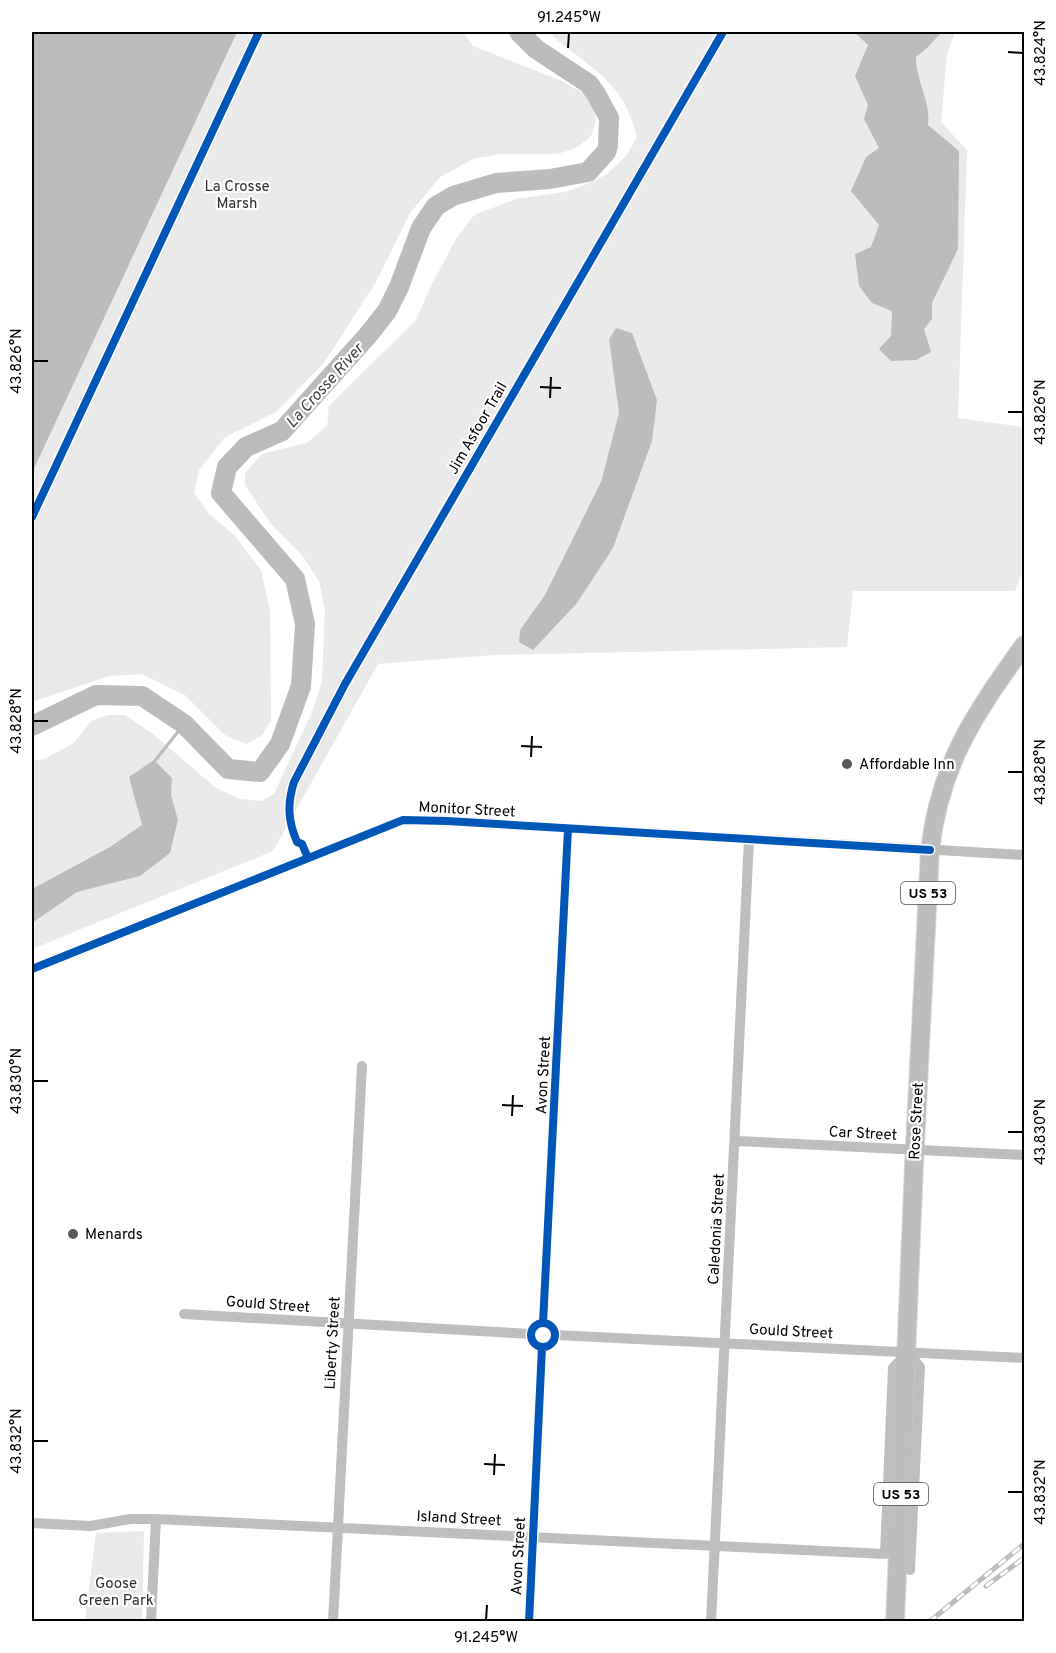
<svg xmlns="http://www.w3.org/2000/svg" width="1056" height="1653" font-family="Overpass,sans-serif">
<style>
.green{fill:#eaeaea}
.water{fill:#bcbcbc}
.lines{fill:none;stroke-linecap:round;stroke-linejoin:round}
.stream{stroke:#bcbcbc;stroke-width:3}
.river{stroke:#bcbcbc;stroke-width:20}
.trunk-casing{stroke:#dbdbdb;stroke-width:20}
.minor{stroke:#bebebe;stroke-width:10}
.trunk{stroke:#bdbdbd;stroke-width:18}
.rail-casing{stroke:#bdbdbd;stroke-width:5}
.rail{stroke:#fff;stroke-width:3;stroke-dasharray:9;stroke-linecap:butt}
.cycleway-casing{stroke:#fff;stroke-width:11}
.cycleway{stroke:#0057b8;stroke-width:8}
.ticks{fill:none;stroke:#000;stroke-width:2}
.poi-dot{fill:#595959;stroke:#fff;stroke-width:2}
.labels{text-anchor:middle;stroke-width:4.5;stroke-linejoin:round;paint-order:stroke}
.shield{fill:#fff;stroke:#4c4c4c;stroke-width:1.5}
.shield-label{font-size:14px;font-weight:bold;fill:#000}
.park-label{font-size:15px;fill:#303030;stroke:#fff}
.street-label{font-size:15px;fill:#000;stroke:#fff}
.poi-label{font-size:15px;fill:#000;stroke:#fff;text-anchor:start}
.water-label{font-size:16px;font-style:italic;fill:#414141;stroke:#fff}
.neatline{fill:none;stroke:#000;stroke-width:2}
.ticks-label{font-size:15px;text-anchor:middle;fill:#000}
</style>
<rect width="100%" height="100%" fill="#fff"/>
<path class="green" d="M32,32H463L473,46L562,81L590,97L596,119L592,135L578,147L558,154H501L473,159L440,177L410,213L376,282L324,363L276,412L225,437L199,470L194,493L209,514L234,535L261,570L270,611L271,720L262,735L246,744L225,735L185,695L141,674L109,676L32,702Z
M549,32H955L947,54L941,122L967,150L958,418L1024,427V569L1015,591H853L847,647L494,655L378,664L273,851L32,949V761L44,759L74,743L91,721L108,715H125L153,734L216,788L240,799L261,801L274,794L312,712L322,682L325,610L319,581L301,554L270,523L245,485V473L262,454L307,443L327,426L329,406L416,320L431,286L456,239L474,215L516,199L565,192L587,184L607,174L626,156L637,137C626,95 611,82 578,56C568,48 557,41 549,32Z
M144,1531L142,1621H85L96,1533Z"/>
<path class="water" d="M32,32H237L32,473Z
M854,32H942L927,48L916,57C916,83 931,100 928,125L959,151L958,249L932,303V319L924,329L931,352L916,360L891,361L879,349L891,336L892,311L872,303L859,286L855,254L871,247L879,225L851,191L866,157L879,148L864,119L868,105L855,76L868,45Z
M616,328L632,333L657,400L652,441L613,548L577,603L533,650L519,642L520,630L545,595L601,482L619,413L609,339Z
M154,760L172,778L171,795L178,820L170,853L140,876L77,892L32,923V889L110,847L142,825L129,777Z"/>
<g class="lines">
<path class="stream" d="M154,762L184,724"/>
<path class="river" d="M32,726L96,695L142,696L184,724L228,769L260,772L280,744L301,686L305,624L295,579L221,493L227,467L246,447L282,431L369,334L387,311L399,287L421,228L436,206L453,196L496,183L550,179L588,172L606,152L608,146L609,118L596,94L589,84L536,49L519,32"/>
<g class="trunk-casing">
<path id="trunk" d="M895,1622L914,1165L930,850C940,763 975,714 1024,645"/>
</g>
<path class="minor" d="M32,969L403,820L447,821L1024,855
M736,1141L1024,1155
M184,1314L531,1334
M531 1335a12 12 0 1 1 24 0a12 12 0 1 1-24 0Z
M543,1323L568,829
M555,1335L1024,1358
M32,1523L91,1526L130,1519H156L885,1554L893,1368L908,1352L920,1367L910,1570
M151,1622L156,1519
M333,1622L362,1066
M529,1622L542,1347
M711,1622L749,839"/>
<use href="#trunk" class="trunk"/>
<g class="rail-casing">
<path id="rail" d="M986,1586L1024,1558
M929,1622L1024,1544"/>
</g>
<use href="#rail" class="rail"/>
<g class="cycleway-casing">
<path id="cycleway" d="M32,517L259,32
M308,858L302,844L297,842C288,821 287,804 294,782L345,684L723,32
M32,969L403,820L447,821L930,850
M531 1335a12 12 0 1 1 24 0a12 12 0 1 1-24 0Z
M543,1323L568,829
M529,1622L542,1347"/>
</g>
<use href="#cycleway" class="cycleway"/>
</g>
<path class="ticks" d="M568,48L569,33M1008,52L1023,53M33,361H48M540,387L561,388M550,398L551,377M1008,412H1023M33,721H48M521,746L542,747M531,757L532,736M1008,772H1023M33,1081H48M502,1105L523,1106M512,1116L513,1095M1008,1132H1023M33,1441H48M484,1464L505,1465M494,1475L495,1454M1008,1492H1023M486,1620L487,1605"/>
<g class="poi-dot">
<circle cx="847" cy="764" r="6"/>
<circle cx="73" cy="1234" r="6"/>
</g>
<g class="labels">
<g class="shield">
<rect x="901" y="882" width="54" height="22" rx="4.5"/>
<rect x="874" y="1483" width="54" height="22" rx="4.5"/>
</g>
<g class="shield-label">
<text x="928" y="898">US 53</text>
<text x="901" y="1499">US 53</text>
</g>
<g class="park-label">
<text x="237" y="191">La Crosse<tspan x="237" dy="17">Marsh</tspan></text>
<text x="116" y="1588">Goose<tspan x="116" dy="17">Green Park</tspan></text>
</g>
<g class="street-label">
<text transform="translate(477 428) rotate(-60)" y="5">Jim Asfoor Trail</text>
<text transform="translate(467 809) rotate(3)" y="5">Monitor Street</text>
<text transform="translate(543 1075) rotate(-87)" y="5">Avon Street</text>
<text transform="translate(916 1121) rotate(-87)" y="5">Rose Street</text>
<text transform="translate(863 1133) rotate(3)" y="5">Car Street</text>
<text transform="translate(716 1229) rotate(-87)" y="5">Caledonia Street</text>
<text transform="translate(268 1304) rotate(4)" y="5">Gould Street</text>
<text transform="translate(791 1331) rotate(3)" y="5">Gould Street</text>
<text transform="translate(332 1343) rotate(-87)" y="5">Liberty Street</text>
<text transform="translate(459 1518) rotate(3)" y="5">Island Street</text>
<text transform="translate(518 1556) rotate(-87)" y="5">Avon Street</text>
</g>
<g class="poi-label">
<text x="859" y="769">Affordable Inn</text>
<text x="85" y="1239">Menards</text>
</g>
<g class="water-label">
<text transform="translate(324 385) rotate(-48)" y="6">La Crosse River</text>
</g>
</g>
<rect width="1056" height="1653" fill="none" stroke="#ffffff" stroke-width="66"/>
<rect x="33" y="33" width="990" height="1587" class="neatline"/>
<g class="ticks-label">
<text x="569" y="22">91.245°W</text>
<text transform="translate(1040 53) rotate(-90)" y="5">43.824°N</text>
<text transform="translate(16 361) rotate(-90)" y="5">43.826°N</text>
<text transform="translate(1040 412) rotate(-90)" y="5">43.826°N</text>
<text transform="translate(16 721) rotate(-90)" y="5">43.828°N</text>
<text transform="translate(1040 772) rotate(-90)" y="5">43.828°N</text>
<text transform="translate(16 1081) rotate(-90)" y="5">43.830°N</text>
<text transform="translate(1040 1132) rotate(-90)" y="5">43.830°N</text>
<text transform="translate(16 1441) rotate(-90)" y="5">43.832°N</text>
<text transform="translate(1040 1492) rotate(-90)" y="5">43.832°N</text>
<text x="486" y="1642">91.245°W</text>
</g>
</svg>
